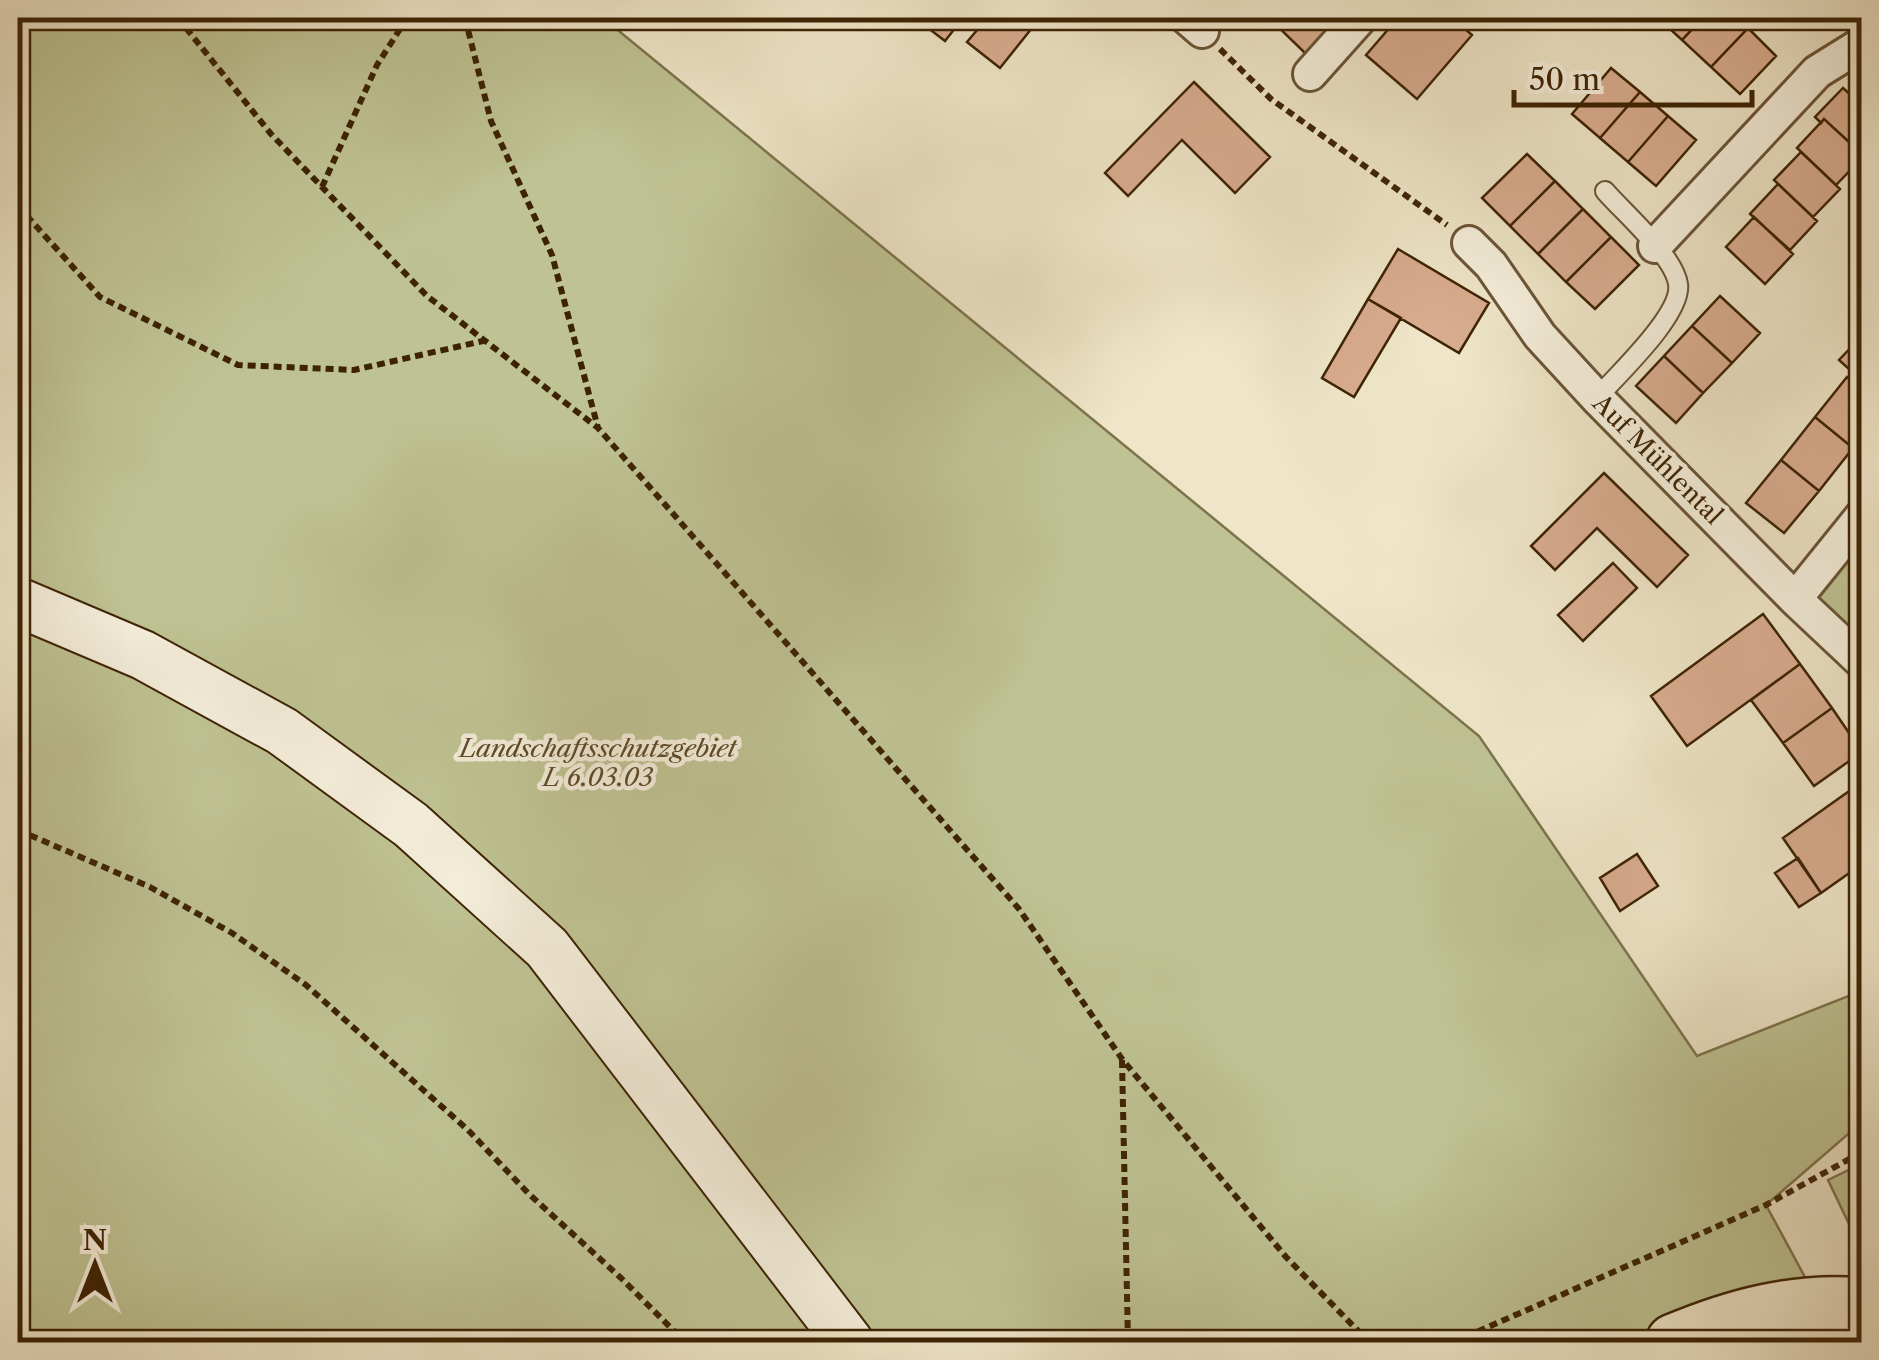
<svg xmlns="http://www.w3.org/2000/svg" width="1879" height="1360" font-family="'Libre Caslon Text',serif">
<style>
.green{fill:#bfc393;stroke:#7e734c;stroke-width:2.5}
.building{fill:#d8ac8e;stroke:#3d2304;stroke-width:2.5}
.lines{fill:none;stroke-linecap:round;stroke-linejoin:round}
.lane-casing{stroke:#6a5435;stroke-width:22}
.street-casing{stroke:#6a5435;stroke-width:38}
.secondary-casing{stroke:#3d2304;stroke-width:52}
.highway-casing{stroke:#3d2304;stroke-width:60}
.path{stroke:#3d2304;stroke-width:6;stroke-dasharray:8 5;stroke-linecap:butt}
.lane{stroke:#f5efdc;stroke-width:18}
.street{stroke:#f5efdc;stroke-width:32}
.secondary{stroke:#f5efdc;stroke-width:48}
.highway{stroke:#efe6c9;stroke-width:55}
.labels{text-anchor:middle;stroke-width:9;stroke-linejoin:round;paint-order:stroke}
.street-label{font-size:25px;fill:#3d2304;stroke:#f5efdc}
.park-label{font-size:25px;font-style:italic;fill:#5e4b28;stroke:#f5efdc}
</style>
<rect width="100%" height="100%" fill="#efe6c9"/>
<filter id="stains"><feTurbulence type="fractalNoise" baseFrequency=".002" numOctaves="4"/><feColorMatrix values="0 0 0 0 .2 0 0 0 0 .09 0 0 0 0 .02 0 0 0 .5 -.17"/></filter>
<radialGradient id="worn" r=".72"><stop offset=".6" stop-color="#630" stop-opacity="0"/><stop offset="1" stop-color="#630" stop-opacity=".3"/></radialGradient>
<path class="green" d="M18,18H603L1479,736L1697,1056L1861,991V1123L1766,1205L1840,1342H18Z
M1861,534V639L1812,596Z
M1861,1164L1862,1249H1861L1828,1180Z"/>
<path class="building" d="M915,18H963L945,41Z
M976,18H1040L1000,68L967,42L983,23Z
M1269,18H1341L1306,54Z
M1398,18H1452L1472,35L1417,99L1366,55Z
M1658,18H1703L1682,40Z
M1703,18H1736L1748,28L1711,67L1682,40Z
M1748,28L1776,56L1740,94L1711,67Z
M1611,68L1640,92L1600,138L1572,114Z
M1194,82L1270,157L1235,193L1182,140L1128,196L1105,173Z
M1843,88L1862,105V147L1858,150L1824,119L1821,123L1815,117Z
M1640,92L1668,116L1628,162L1600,138Z
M1668,116L1696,140L1656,186L1628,162Z
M1824,119L1862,154V158L1836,185L1797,148Z
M1801,152L1840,189L1813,217L1774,180Z
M1527,154L1555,181L1510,226L1482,198Z
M1555,181L1583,209L1538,254L1510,226Z
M1778,184L1817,221L1790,250L1750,214Z
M1583,209L1611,237L1566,282L1538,254Z
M1754,217L1793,254L1765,284L1726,247Z
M1611,237L1639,265L1595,309L1566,282Z
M1398,249L1489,303L1459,353L1368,299Z
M1720,296L1760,333L1732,363L1692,326Z
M1368,299L1401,318L1354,397L1322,378Z
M1692,326L1732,363L1703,393L1664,356Z
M1862,336V381L1839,360Z
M1664,356L1703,393L1676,423L1636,386Z
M1847,377L1862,388V437L1853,448L1815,417Z
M1815,417L1853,448L1819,491L1781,460Z
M1781,460L1819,491L1784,533L1746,503Z
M1604,473L1688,555L1657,587L1597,528L1555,570L1531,546Z
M1613,563L1637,588L1583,641L1558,615Z
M1763,614L1800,664L1687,746L1651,696Z
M1800,664L1832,708L1783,743L1751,700Z
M1832,708L1862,752L1814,786L1783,743Z
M1862,782V864L1821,893L1783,838Z
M1637,854L1658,886L1620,911L1600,878Z
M1798,858L1821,893L1799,907L1775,873Z"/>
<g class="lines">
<g class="lane-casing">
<path id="lane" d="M1597,398C1616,376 1683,314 1678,284C1674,256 1624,213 1605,191"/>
</g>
<g class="street-casing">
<path id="street" d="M1187,18L1202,31
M1310,74L1360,18
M1469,243L1491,265L1540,336L1597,398L1795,599L1862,662
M1655,246L1817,72L1862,44
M1795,599L1862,516"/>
</g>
<g class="secondary-casing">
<path id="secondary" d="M18,602L143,655L282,731L411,825L547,948L849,1342"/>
</g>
<g class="highway-casing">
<path id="highway" d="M1674,1342C1734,1317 1795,1300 1862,1306"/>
</g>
<path class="path" d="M178,18L271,134L427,296L598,428L1019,909L1122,1059L1286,1257L1369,1342
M465,18L491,121L552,255L598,428
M1220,49L1271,99L1447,225
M322,187L377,65L407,18
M18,206L100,297L238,365L354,370L483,341
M18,830L150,887L232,933L306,985L468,1130L529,1194L621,1278L685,1342
M1122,1060L1128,1342
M1454,1342L1766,1205L1862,1152"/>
<use href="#lane" class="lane"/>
<use href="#street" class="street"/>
<use href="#secondary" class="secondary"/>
<use href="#highway" class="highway"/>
</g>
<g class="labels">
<g class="street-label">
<text transform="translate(1658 459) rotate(45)" y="9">Auf Mühlental</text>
</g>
<g class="park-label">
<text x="598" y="757">Landschaftsschutzgebiet<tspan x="598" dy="29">L 6.03.03</tspan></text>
</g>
</g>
<rect width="1879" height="1360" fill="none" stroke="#efe6c9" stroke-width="60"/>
<rect x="20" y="20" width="1839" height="1320" fill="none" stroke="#3d2304" stroke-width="5"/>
<rect x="30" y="30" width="1819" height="1300" fill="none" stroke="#3d2304" stroke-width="2.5"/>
<g transform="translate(95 1265)" stroke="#f5efdc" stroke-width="8" paint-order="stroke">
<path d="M0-8L18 38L0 25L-18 38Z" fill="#3d2304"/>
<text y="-15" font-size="28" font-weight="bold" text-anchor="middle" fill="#3d2304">N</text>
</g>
<path d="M1514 90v15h238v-15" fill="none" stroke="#3d2304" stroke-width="5"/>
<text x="1529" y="90" font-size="30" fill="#3d2304" stroke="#f5efdc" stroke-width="8" paint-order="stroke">50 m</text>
<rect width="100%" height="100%" filter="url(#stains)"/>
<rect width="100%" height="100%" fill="url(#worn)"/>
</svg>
